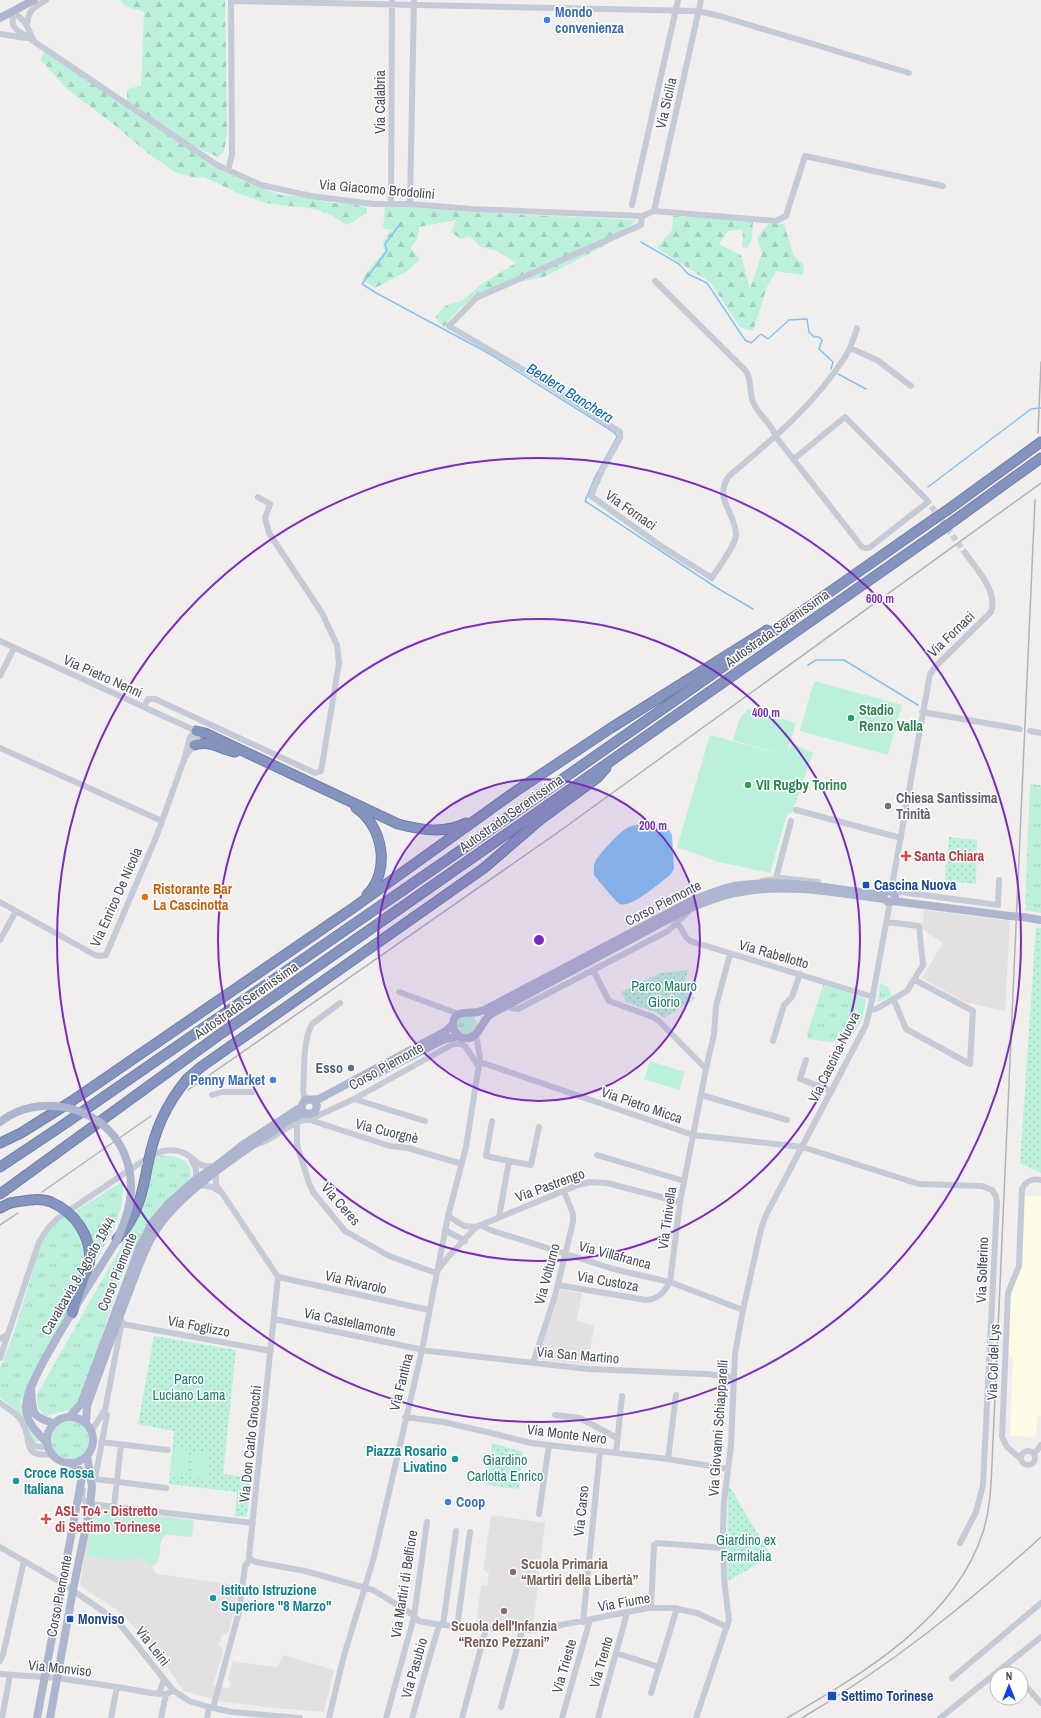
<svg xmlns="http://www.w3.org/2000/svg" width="1041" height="1718" font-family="'Archivo Narrow',sans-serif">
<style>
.commercial{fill:#fcfbe6}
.education{fill:#e2e0e0}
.grass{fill:url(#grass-tufts)}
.forest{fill:url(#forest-firs)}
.park{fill:url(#park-dots)}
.pitch{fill:#bbf0db}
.water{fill:#86c2ef}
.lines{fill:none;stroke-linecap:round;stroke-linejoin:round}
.stream{stroke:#86c2ef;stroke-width:1.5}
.minor-tunnel{stroke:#cfcfd1;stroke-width:6;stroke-dasharray:6 3;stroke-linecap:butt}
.highway-casing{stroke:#6f7fab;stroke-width:11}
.minor{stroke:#c4cad6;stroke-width:6}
.major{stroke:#adb6ce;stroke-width:8}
.highway{stroke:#8494bf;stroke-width:9}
.rail{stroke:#b0b1b9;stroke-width:1.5}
.highway-bridge-casing{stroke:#6f7fab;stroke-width:11;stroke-linecap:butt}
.major-bridge{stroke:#adb6ce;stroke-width:8}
.highway-bridge{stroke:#8494bf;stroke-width:9}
.ring{fill:none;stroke:#7b2cbf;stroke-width:2}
.shop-dot{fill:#3f7fe0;stroke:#fff;stroke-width:1.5}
.leisure-dot{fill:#2e9e5b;stroke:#fff;stroke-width:1.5}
.worship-dot{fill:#6b7280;stroke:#fff;stroke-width:1.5}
.health-dot{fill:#e0444e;stroke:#fff;stroke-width:1.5}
.transit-dot{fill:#1a4fb4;stroke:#fff;stroke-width:1.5}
.food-dot{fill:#e8710a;stroke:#fff;stroke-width:1.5}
.service-dot{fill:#5c6f8a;stroke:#fff;stroke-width:1.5}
.culture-dot{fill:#0f9aa8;stroke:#fff;stroke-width:1.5}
.education-dot{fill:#8d6e63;stroke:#fff;stroke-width:1.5}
.labels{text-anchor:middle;stroke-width:3;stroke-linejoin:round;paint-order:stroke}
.shop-label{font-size:14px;font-weight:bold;fill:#366cbe;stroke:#fff;text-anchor:start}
.street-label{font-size:14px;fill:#464d5c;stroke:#fff}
.leisure-label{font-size:14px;font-weight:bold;fill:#27864d;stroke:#fff;text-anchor:start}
.worship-label{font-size:14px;font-weight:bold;fill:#5b616d;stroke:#fff;text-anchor:start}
.health-label{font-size:14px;font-weight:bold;fill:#be3a42;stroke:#fff;text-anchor:start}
.transit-label{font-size:14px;font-weight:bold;fill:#164399;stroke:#fff;text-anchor:start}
.food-label{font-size:14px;font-weight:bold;fill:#c56008;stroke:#fff;text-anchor:start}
.park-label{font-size:14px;fill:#148062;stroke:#fff}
.service-label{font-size:14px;font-weight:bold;fill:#4e5e75;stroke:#fff;text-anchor:end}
.culture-label{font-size:14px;font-weight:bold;fill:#0d838f;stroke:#fff;text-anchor:start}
.education-label{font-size:14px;font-weight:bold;fill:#785e54;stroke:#fff;text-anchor:start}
.water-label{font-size:15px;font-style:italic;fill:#0766ad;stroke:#fff}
.centre{fill:#7b2cbf;stroke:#fff;stroke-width:2}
.ring-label{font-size:12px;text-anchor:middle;font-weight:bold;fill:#7b2cbf;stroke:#fff;stroke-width:3;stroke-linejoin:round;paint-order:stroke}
</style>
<defs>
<pattern id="grass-tufts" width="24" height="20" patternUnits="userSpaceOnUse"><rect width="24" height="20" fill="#bbf0db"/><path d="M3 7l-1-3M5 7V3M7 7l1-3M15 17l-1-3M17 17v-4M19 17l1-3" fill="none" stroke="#a2cfbe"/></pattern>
<pattern id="forest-firs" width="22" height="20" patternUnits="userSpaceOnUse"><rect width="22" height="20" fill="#bbf0db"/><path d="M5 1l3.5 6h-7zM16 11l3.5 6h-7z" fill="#a2cfbe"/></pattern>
<pattern id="park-dots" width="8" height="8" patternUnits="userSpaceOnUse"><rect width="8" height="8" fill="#bbf0db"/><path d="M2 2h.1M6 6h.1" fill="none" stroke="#a2cfbe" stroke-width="1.8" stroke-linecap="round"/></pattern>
</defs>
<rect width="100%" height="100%" fill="#f1efee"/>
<path class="commercial" d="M1024,1196H1041V1416L1037,1417L1036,1437L1010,1436L1013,1357L1007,1356L1010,1294L1019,1273Z"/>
<path class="education" d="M924,910L1010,921L1005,1011L964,1002L922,978L943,943L922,929Z
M561,1289L582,1293L577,1321L594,1325L588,1365L537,1359Z
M91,1507L194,1520L192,1537L166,1535L162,1539L160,1547V1555L157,1563L152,1567L156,1574L237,1585L234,1613L228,1633L222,1635L219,1645L222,1647L223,1653L213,1685L229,1689L231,1681H228L233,1660L236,1662L278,1667L283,1655L334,1670L324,1712L264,1707L224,1702L184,1691L152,1645L117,1610L80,1586Z
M491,1515L545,1523L533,1627L476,1625L481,1585L487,1586L489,1574L483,1570Z"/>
<path class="grass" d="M1030,784L1041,785V913L1024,910L1027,906L1025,905Z
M880,983L887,986L892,996L878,1002Z
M823,985L866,999L862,1020L850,1039L831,1042L808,1039L807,1034Z
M457 1025a10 10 0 1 1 20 0a10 10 0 1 1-20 0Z
M162,1155C177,1156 192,1160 191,1177L143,1231L120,1281L79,1404L73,1409L46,1416C38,1410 36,1404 37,1394L137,1219L145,1200L154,1159Z
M123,1181C125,1216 109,1237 93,1267L90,1235L74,1212Z
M66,1216C74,1226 83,1237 84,1251C88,1295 42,1363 20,1402L39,1442H34L15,1409L0,1398V1368L14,1333L41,1244L50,1229Z
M51 1440a19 19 0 1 1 38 0a19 19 0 1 1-38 0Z"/>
<path class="forest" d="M120,0H225L227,132L224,152L218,157L174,138L214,167L248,183L281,195L303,197L333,203L353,204L367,208V213L347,225L331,215L315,209L265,203L240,194L204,177L196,178L175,172L149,154L112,123L67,89L41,60L44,52L127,106V89L141,86L144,12L125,6Z
M385,207H410L467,212L637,220L606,245L544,277L497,286L474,296L456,312L444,327L435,317L445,306L463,300L483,283L516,263L498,251L481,247L470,236L461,239L451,232L456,220L419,227L418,237L411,248L420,259L407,271L375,288L362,279L384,251L383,242L392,230L383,228Z
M673,216L753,221L752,239L747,248L742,247L743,229L728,231L719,244L741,255L750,289L762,253L757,238L768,224H784L794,257L804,264L803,275L776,271L767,287L753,331L740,327L710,282L657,248L672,230Z"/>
<path class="park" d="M949,837L977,840L976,884L945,881Z
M1036,927L1041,928V1173L1020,1163Z
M688,970L685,983L695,999L664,1018L655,1012L626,1002L621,992L660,973Z
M154,1336L236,1350L223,1474L251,1478L247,1517L235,1516L237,1492L169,1484L174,1431L138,1424Z
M492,1443L523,1452L519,1489L486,1485Z
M728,1484L771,1556L727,1582Z"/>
<path class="pitch" d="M814,681L902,705L888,755L800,731Z
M748,709L796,723L787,753L792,743L813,753L792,813L787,814L770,873L715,861L677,847L710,735L787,756L733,740L740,718Z
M650,1061L685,1072L679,1090L644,1079Z
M174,1449L189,1450L186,1476L171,1475Z
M194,1451L210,1453L207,1479L191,1477Z
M94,1509L193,1521L191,1536L166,1534L161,1538C158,1552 163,1558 150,1567L142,1558H135L130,1561L87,1556Z"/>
<path class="water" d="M660,823L667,827L672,835L674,869L671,874C662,881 631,909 620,904C614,900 600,882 594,875C594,871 593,864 596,860C602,851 620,831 629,827C639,823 650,826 660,823Z"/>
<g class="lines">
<path class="stream" d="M401,223L385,244L387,251L362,284L378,294L490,354L615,433L617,437L595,477L585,501L717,588L753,609
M641,242L679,264L688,274L707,283L745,340L751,343L761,334L768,339L789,320L807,319L809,332L814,337H819L822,340L819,349L833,362L831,369
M838,374L866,389
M928,487L1031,409L1041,408
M808,665L816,660H844L918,705"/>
<path class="minor-tunnel" d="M926,499L966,554"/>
<g class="highway-casing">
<path id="highway" d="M946,511L1041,442
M955,520L1041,458
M196,731L205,733L398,824C421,830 444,834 466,823
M194,745C212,740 218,749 235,752
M356,808C383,826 391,871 367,895
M187,1079L201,1067L484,868L541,819L597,778L606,768
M0,1143L21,1133L72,1101L353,908L516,791L611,728L767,630
M0,1167L63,1125L464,848L934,519
M0,1194L219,1035L941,530
M0,1208L10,1203
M117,1239C138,1217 143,1191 148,1163
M72,1313L89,1264"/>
</g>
<path class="minor" d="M231,1L698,11L720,16L909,73
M27,24C29,9 33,8 46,0
M0,34L26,38
M33,40C28,27 25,19 12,12L13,25L17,30L217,165L261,185L311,196L373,204H410L471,209L642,216L654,211L776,221L786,216L805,156L943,186
M228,170L232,155L231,0
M391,204L392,0
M410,204L414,0
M632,205L678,0
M654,211L701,0
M642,216L641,225L476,298L449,326L534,376L620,432V438L602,470L591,496L661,546L712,578C718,567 736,546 736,534C735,511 713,499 729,476C772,440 815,404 845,357C851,348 854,338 857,328
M655,281L746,371C752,381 749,391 753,402C758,415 772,423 776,437L862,547L865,548H869L928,502
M850,348L877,360L911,386
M794,459L845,417L926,499
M0,641L196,731
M0,676L14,648
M144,707L148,699H155L315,773L321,771L339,663L337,645L322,613L269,533L265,518L270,504L258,497
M922,712L1020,729
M1030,731L1041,733
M0,748L162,821
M186,756L197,739L196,731
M796,810L901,838
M776,878L791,821
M762,881L781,878L818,882
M891,891L930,674L935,667L991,612C998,591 977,570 966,554
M894,894L901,892L998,905L999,880
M0,902L95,955L100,956L106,955L157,835L184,760L190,737L196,731
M677,922L686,937L690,941L873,997
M0,940L16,911
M399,992L459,1014
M894,1000L906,1029L970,1064L973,1011L915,980
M509,1005L511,1008L518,1009L668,931L689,911
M870,1010L876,1009L907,991L923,965L919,926L887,922
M773,1041L784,1005L792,997L800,974
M806,1060L800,1079L832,1091
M480,1062L693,1135L802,1147L919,1184L982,1186L992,1190L996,1196L997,1202L983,1485L976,1512L960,1543
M706,1069L714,1034L716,1006L730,954
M212,1095L222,1092H252
M701,1095L787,1120
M308,1099L304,1096L303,1090C305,1068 302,1044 312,1024L340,1003
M354,1099L425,1121
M307,1119L390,1146L408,1148L462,1164
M492,1121L486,1156L509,1161
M297,1122V1145L309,1183L313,1192L345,1231L389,1256L436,1273
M257,1144L266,1141L297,1122L315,1117L354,1099L453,1044H461L465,1046L479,1067
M155,1154C164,1149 177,1149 186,1154C199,1162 197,1168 215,1166
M597,1155L684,1181
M192,1161L196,1169V1179
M201,1185L212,1187L222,1193L216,1185V1173
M448,1216L464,1226L476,1227L578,1185L590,1182L607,1183L680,1202
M499,1217L509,1161L531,1165L539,1127
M481,1225L490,1230L617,1270L670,1282L743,1310
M445,1230L465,1241
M438,1270L449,1256L476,1227
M278,1277L429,1310
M558,1285L646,1300C658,1299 664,1293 670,1282L680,1202L706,1069L659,1021L653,1017L609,1001L593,970
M274,1319L429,1351L588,1369L706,1374L734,1377
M122,1324L271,1351
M0,1339L8,1334L39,1242L48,1228L58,1218L146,1159
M0,1358L8,1334
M533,1363L555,1296L573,1222V1214L564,1191
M0,1403C16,1414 22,1416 27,1435
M103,1412L107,1415L95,1479L166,1488
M555,1415L580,1418L617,1438
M405,1417L443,1422L487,1432L531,1443L668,1459L728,1469
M92,1430L105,1410L122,1321
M101,1442L168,1450
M47,1445L42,1447L34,1446L27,1435C29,1456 34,1454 52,1455
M1021 1458a7 7 0 1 1 14 0a7 7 0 1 1-14 0Z
M616,1453L622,1396
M1034,1454L1041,1445
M1020,1458L1007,1447L1002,1437L1008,1293L1019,1266L1022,1189C1026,1181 1033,1178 1041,1180
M668,1459L676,1395
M83,1490C81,1498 83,1502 90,1504L253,1523
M114,1506L121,1445
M539,1514L549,1445
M0,1547L62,1583L113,1618L119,1623L164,1679L174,1691L189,1701L209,1707L232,1712L300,1718
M250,1559L256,1562L305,1571L373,1590L409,1612L419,1621L435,1624L475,1628L535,1630L648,1608H673L697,1613L727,1627
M651,1608L654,1545L657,1543L723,1548
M583,1622L600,1451
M443,1625L456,1531
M457,1627L470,1532
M616,1653L659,1667L651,1693
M0,1661L3,1655L24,1561
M1006,1665L1014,1674
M659,1667L677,1608
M0,1674L57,1678L117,1687L151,1693L166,1694L174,1691
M952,1678L1041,1603
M1021,1681L1041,1703
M159,1694L164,1679
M501,1707L522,1630
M213,1708L239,1612L245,1566L250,1559L249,1556L278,1277L222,1193
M2,1718L10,1675
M111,1718L117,1687
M161,1718L166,1694
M207,1718L209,1707
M329,1718L343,1659L374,1557L422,1350L448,1216L466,1147L480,1058L476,1035
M386,1718L414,1617L427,1522
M412,1718L439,1625
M462,1718L486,1629
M562,1718L590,1620
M598,1718L627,1613
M696,1718L729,1620L724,1579L723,1529L724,1501L731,1446L735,1354L743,1310L761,1229L766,1215L866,1025L872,1000L890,902
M940,1718L1041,1637"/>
<path class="major" d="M0,18L34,0
M883,895C834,889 783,878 734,886C720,889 706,895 693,900L488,1008C485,1010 482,1011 478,1012C468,1014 453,1009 453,1025C453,1031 457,1035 462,1038C480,1041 479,1023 491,1014L684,911C702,903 721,895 741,892C788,883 837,893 884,899L888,902L893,901L1010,916
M884,899L883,895L887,891L893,892L895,897
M1023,917L1041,920
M365,1080L445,1039L459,1036
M314,1100L317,1106L315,1112L310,1114L304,1113L301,1107L305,1100L319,1099L446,1031L453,1024
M31,1390C33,1412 30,1416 53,1423
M70,1416L81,1404L140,1246L152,1223L168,1204L196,1179L216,1166L244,1144L301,1107
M47 1440a23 23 0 1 1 46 0a23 23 0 1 1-46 0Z
M86,1422L87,1406C101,1368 114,1330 129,1292C138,1269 145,1246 159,1226C188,1185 250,1148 291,1119L304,1113
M47,1443C37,1432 26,1423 26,1407C26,1395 33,1383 38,1372C61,1327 90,1284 117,1240
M37,1718L82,1477L80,1470L70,1463
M50,1718L73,1590L90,1507L92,1486L87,1456"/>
<use href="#highway" class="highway"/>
<path class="rail" d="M1038,433L1041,362
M188,1090L557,833L1041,483
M42,1192L151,1116
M0,1225L18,1213
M787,1718C862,1674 955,1620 983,1532C990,1510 991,1487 992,1464L1035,500
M802,1718C891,1665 965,1606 1041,1537"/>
<g class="highway-bridge-casing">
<path id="highway-bridge" d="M934,519L946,511
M941,530L955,520
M148,1163C155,1130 165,1106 187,1079
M10,1203C23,1201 38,1197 51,1202C75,1212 93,1238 89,1264"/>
</g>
<path class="major-bridge" d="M1010,916L1023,917
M0,1122C42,1089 111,1108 127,1161C136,1190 129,1213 117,1240"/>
<use href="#highway-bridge" class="highway-bridge"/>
</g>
<circle cx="539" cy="940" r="161" fill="#7b2cbf" fill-opacity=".12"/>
<g class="ring">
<circle cx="539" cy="940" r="161"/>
<circle cx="539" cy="940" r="321"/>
<circle cx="539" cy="940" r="482"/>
</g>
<g class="shop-dot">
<circle cx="547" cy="20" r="4"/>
<circle cx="273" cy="1080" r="4"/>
<circle cx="448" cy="1502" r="4"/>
</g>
<g class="leisure-dot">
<circle cx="851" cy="718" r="4"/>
<circle cx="748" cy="785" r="4"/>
</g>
<circle class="worship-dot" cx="888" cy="806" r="4"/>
<g class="health-dot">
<path d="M904 850h4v4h4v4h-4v4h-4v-4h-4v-4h4z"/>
<path d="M44 1513h4v4h4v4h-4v4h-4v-4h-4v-4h4z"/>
</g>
<g class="transit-dot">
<rect x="862" y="881" width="8" height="8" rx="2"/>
<rect x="66" y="1615" width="8" height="8" rx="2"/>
<rect x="827" y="1691" width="10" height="10" rx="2"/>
</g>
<circle class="food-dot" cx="145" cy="897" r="4"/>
<circle class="service-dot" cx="351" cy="1068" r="4"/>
<g class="culture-dot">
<circle cx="455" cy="1459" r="4"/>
<circle cx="16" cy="1481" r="4"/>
<circle cx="213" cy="1598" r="4"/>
</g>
<g class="education-dot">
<circle cx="513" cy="1572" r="4"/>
<circle cx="504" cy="1611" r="4"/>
</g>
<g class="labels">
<g class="shop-label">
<text x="555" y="17">Mondo<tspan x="555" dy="16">convenienza</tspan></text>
<text x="265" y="1085" text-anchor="end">Penny Market</text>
<text x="456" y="1507">Coop</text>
</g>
<g class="street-label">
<text transform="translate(380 102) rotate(-90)" y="5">Via Calabria</text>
<text transform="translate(666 103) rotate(-77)" y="5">Via Sicilia</text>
<text transform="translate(377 189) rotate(5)" y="5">Via Giacomo Brodolini</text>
<text transform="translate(631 510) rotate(35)" y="5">Via Fornaci</text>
<text transform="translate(777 628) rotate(-35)" y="5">Autostrada Serenissima</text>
<text transform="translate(951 634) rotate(-44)" y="5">Via Fornaci</text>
<text transform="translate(103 676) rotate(24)" y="5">Via Pietro Nenni</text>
<text transform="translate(511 813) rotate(-35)" y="5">Autostrada Serenissima</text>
<text transform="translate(116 897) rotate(-66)" y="5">Via Enrico De Nicola</text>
<text transform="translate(663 903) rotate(-27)" y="5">Corso Piemonte</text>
<text transform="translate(774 954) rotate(16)" y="5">Via Rabellotto</text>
<text transform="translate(246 1000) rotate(-35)" y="5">Autostrada Serenissima</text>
<text transform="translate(834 1057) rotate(-64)" y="5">Via Cascina Nuova</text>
<text transform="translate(386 1066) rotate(-29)" y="5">Corso Piemonte</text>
<text transform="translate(642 1105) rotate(19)" y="5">Via Pietro Micca</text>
<text transform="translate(387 1131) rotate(14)" y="5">Via Cuorgnè</text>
<text transform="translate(550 1185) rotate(-20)" y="5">Via Pastrengo</text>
<text transform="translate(341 1204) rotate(49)" y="5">Via Ceres</text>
<text transform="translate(667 1218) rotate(-82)" y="5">Via Tinivella</text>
<text transform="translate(615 1255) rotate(15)" y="5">Via Villafranca</text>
<text transform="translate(982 1270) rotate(-88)" y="5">Via Solferino</text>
<text transform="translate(117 1272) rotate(-68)" y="5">Corso Piemonte</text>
<text transform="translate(547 1274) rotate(-75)" y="5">Via Volturno</text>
<text transform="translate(78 1276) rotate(-60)" y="5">Cavalcavia 8 Agosto 1944</text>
<text transform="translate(608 1281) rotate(10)" y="5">Via Custoza</text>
<text transform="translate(356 1282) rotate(13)" y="5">Via Rivarolo</text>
<text transform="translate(350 1322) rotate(12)" y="5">Via Castellamonte</text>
<text transform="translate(199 1326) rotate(11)" y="5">Via Foglizzo</text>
<text transform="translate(578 1355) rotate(5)" y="5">Via San Martino</text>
<text transform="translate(993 1362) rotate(-88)" y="5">Via Col del Lys</text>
<text transform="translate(401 1382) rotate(-76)" y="5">Via Fantina</text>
<text transform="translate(718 1428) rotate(-86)" y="5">Via Giovanni Schiapparelli</text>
<text transform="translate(567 1434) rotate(7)" y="5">Via Monte Nero</text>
<text transform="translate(250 1444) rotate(-84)" y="5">Via Don Carlo Gnocchi</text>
<text transform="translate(581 1511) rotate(-84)" y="5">Via Carso</text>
<text transform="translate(404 1584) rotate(-81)" y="5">Via Martiri di Belfiore</text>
<text transform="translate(59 1596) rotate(-79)" y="5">Corso Piemonte</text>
<text transform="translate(624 1602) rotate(-10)" y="5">Via Fiume</text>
<text transform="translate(153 1646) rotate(52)" y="5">Via Leinì</text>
<text transform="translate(601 1662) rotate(-74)" y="5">Via Trento</text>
<text transform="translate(564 1666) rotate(-74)" y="5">Via Trieste</text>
<text transform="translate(60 1668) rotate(6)" y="5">Via Monviso</text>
<text transform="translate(414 1668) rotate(-74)" y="5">Via Pasubio</text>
</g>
<g class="leisure-label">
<text x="859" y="715">Stadio<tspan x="859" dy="16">Renzo Valla</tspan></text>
<text x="756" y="790">VII Rugby Torino</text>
</g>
<g class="worship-label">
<text x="896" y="803">Chiesa Santissima<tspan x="896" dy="16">Trinità</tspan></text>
</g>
<g class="health-label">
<text x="914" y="861">Santa Chiara</text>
<text x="55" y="1516">ASL To4 - Distretto<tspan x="55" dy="16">di Settimo Torinese</tspan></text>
</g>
<g class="transit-label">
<text x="874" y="890">Cascina Nuova</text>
<text x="78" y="1624">Monviso</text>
<text x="841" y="1701">Settimo Torinese</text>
</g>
<g class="food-label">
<text x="153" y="894">Ristorante Bar<tspan x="153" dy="16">La Cascinotta</tspan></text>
</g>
<g class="park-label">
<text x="664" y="991">Parco Mauro<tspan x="664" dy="16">Giorio</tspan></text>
<text x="189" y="1384">Parco<tspan x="189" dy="16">Luciano Lama</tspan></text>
<text x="505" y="1465">Giardino<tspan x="505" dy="16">Carlotta Enrico</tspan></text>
<text x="746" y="1545">Giardino ex<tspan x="746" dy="16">Farmitalia</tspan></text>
</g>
<g class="service-label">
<text x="343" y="1073">Esso</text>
</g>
<g class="culture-label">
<text x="447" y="1456" text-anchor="end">Piazza Rosario<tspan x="447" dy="16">Livatino</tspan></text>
<text x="24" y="1478">Croce Rossa<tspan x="24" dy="16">Italiana</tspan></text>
<text x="221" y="1595">Istituto Istruzione<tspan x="221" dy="16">Superiore "8 Marzo"</tspan></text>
</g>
<g class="education-label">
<text x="521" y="1569">Scuola Primaria<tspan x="521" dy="16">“Martiri della Libertà”</tspan></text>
<text x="504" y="1631" text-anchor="middle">Scuola dell'Infanzia<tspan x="504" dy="16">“Renzo Pezzani”</tspan></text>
</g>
<g class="water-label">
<text transform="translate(570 393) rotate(32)" y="5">Bealera Banchera</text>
</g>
</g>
<circle cx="539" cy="940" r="6" class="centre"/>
<g class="ring-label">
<text x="880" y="603">600 m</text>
<text x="766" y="717">400 m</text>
<text x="653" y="830">200 m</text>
</g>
<g transform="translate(1009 1686)"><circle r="19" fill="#ffffff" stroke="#b5b8be"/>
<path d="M0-3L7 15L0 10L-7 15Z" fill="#1341e6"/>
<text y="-6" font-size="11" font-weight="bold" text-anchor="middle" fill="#464d5c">N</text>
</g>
</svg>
